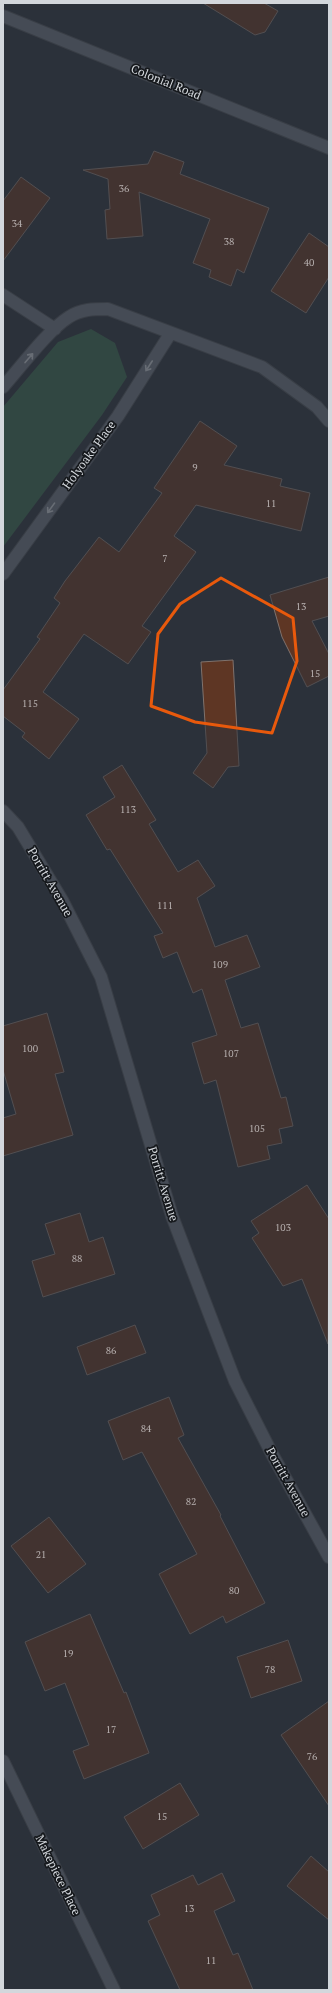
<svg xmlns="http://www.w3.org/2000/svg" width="332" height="1993" font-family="'PT Serif',serif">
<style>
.green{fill:#38624c}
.building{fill:#5e3624;stroke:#7f726d}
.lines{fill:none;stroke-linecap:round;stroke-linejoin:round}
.minor-casing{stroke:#494e55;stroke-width:14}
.minor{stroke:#656c76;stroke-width:12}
.oneway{stroke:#b2b7bd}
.marked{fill:none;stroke:#e8590c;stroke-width:3;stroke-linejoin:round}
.labels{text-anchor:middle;stroke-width:3.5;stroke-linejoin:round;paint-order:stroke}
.number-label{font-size:10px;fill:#b6afae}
.street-label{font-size:12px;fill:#d3d7dc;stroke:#16191d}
</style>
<rect width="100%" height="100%" fill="#2c313a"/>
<path class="green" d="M91,329L115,343L127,377L102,415L3,547V407L58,342Z"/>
<path class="building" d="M203,3H264L278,11L265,32L255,35Z
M154,151L184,162L180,174L269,208L244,273L237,269L231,286L209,277L211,270L193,263L210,219L139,192L143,236L107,239L105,210L110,209L108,179L83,170L148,164Z
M21,177L50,198L3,261V201Z
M309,233L329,247V277L306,313L271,291Z
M200,421L237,446L224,465L282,479L280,486L310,493L301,531L196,505L174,536L196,552L142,626L151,632L128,664L84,634L43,692L79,719L49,759L22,737L25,733L3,716V690L40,639L37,637L60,603L54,598L65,581L99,537L119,552L162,493L154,488Z
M329,577V616L312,621L329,654V676L307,687L282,637L270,595Z
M233,660L239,766L228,767L213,788L193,773L207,753L201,662Z
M122,765L156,820L149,824L178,872L198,860L215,886L197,898L215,947L247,935L260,967L225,980L241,1028L258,1023L281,1098L286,1097L293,1126L279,1129L282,1143L267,1146L270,1159L238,1167L216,1080L204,1084L192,1043L217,1035L202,989L193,993L177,952L163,958L154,936L163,933L110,849L107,850L86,815L115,797L103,777Z
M47,1013L64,1072L55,1074L73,1135L3,1156V1118L16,1114L3,1070V1026Z
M307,1185L329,1219L328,1344L302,1279L283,1286L252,1238L259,1233L251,1221Z
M80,1213L89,1242L103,1237L115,1274L43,1297L32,1261L55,1254L45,1224Z
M135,1325L146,1353L87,1375L77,1347Z
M169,1397L184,1435L178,1438L221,1515L220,1516L265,1603L226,1623L223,1616L190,1634L159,1574L197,1554L142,1452L123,1460L108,1421Z
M49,1517L86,1564L48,1593L11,1546Z
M90,1614L124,1693L126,1692L149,1753L84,1779L73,1751L89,1745L65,1683L45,1691L25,1642Z
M288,1640L302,1681L251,1698L237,1657Z
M329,1701V1806L281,1735Z
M180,1783L199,1815L143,1849L124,1817Z
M311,1856L329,1872V1920L287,1886Z
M222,1873L235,1901L214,1911L233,1955L238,1953L253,1990H180L148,1921L160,1915L151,1895L193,1875L198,1885Z"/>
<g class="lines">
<g class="minor-casing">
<path id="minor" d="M3,16L329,148
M3,295L55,329
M3,387C20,368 48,330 69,317C81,309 94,309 108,309L262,367L317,407L329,421
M3,574L118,416L170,334
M3,811L18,827L62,900L101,977L172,1216L235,1381L272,1454L329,1557
M3,1761L114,1990"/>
</g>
<use href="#minor" class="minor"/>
</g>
<defs><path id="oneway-shaft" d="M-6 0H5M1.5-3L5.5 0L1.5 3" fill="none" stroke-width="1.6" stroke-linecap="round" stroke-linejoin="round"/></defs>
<g class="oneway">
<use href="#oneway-shaft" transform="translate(29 358) rotate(-49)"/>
<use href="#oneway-shaft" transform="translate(149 366) rotate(123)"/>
<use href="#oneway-shaft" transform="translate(51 508) rotate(126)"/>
</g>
<path d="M0 0H332V1993H0ZM221,578L293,618L297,661L272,733L195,722L151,706L158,634L180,604Z" fill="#2c313a" fill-opacity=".55" fill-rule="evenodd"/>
<path class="marked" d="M221,578L293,618L297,661L272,733L195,722L151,706L158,634L180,604Z"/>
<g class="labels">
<g class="number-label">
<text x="124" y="192">36</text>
<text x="17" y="227">34</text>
<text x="229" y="245">38</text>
<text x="309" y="266">40</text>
<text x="195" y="471">9</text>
<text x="271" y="507">11</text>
<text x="165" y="562">7</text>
<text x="301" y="610">13</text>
<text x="315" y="677">15</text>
<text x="30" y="707">115</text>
<text x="128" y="813">113</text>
<text x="165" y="909">111</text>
<text x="220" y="968">109</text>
<text x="30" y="1052">100</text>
<text x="231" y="1057">107</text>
<text x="257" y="1132">105</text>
<text x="283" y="1231">103</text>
<text x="77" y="1262">88</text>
<text x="111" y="1354">86</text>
<text x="146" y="1432">84</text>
<text x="191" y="1505">82</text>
<text x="41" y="1558">21</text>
<text x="234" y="1594">80</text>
<text x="68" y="1657">19</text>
<text x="270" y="1673">78</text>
<text x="111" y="1733">17</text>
<text x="312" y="1760">76</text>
<text x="162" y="1820">15</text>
<text x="189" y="1912">13</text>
<text x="211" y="1964">11</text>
</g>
<g class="street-label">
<text transform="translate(166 82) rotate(22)" y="4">Colonial Road</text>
<text transform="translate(89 455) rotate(-54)" y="4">Holyoake Place</text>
<text transform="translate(50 882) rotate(60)" y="4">Porritt Avenue</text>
<text transform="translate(163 1184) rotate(73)" y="4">Porritt Avenue</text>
<text transform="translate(288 1482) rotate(61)" y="4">Porritt Avenue</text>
<text transform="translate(58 1875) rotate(64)" y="4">Makepiece Place</text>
</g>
</g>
<rect width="332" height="1993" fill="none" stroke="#d3d7dc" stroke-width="8"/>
</svg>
